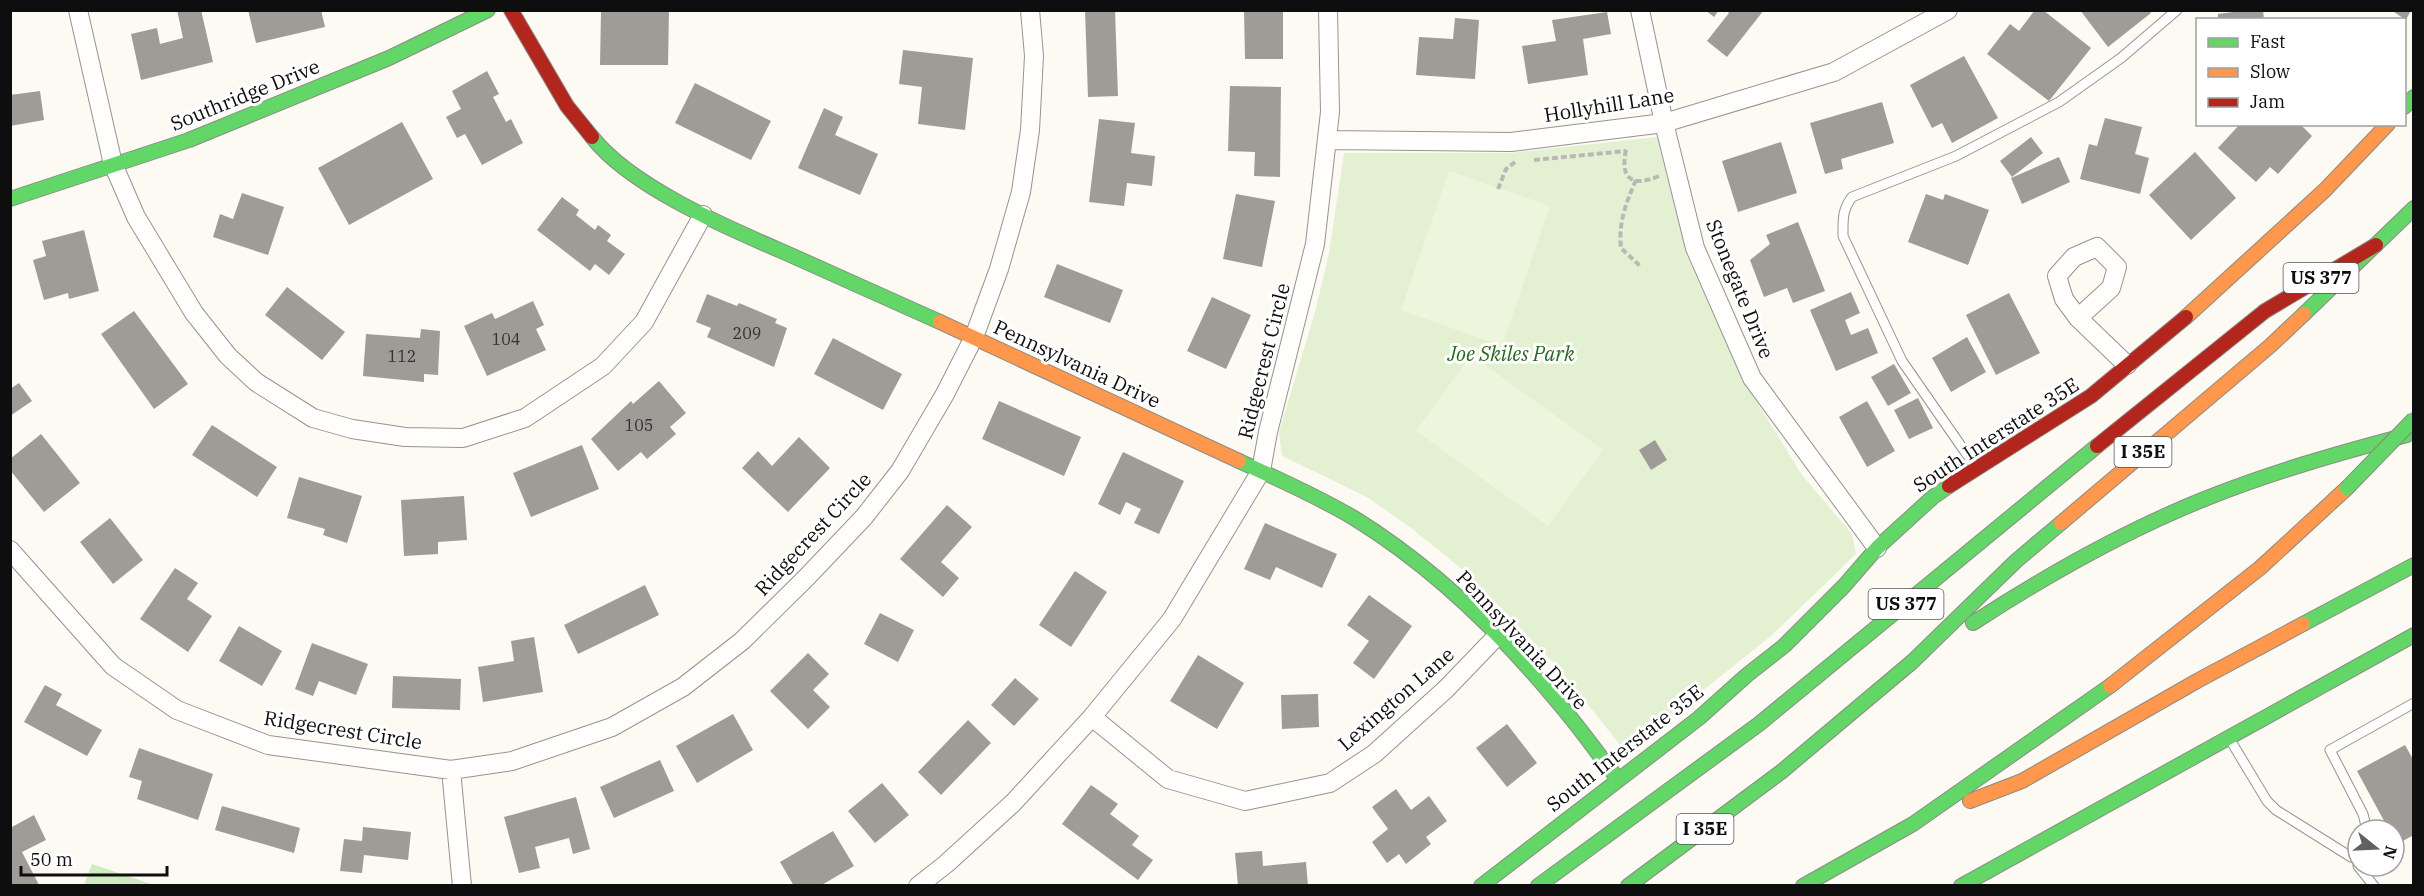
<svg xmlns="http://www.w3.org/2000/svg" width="2424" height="896" font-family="'IBM Plex Serif',serif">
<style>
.green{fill:#e3f1d2}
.forest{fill:#d2eac0}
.pitch{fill:#edf5dc}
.building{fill:#9f9c98}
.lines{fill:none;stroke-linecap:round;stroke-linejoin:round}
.lane-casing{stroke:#959491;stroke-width:11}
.street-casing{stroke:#959491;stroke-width:20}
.fast-casing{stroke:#8c8b87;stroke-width:16}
.slow-casing{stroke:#8c8b87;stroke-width:16}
.jam-casing{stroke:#8c8b87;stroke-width:16}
.path{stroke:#b8b8b6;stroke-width:4;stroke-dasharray:6 3;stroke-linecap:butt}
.lane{stroke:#fffefd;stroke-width:9}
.street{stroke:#fffefd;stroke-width:18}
.fast{stroke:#63d668;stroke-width:14}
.slow{stroke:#ff974d;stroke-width:14}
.jam{stroke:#b3261e;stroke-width:14}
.fast-bridge-casing{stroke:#82827e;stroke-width:16;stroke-linecap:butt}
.fast-bridge{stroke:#63d668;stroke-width:14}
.labels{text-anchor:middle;stroke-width:6;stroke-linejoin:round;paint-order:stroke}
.number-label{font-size:16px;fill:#323230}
.shield{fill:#fff;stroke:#565656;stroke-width:1.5}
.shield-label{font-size:18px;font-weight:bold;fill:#0e0e0e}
.street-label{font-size:20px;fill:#0e0e0e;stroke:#fff}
.park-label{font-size:20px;font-style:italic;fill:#26681d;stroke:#fff}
</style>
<rect width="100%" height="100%" fill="#fcfaf2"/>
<path class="green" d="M1657,137L1687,256L1743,380L1802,475L1852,534L1856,554L1771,636L1626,752L1556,665L1468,574L1411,528L1367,497L1282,456L1279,432L1315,312L1329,253L1344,153H1509Z"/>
<path class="forest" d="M92,864L154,885H84Z"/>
<path class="pitch" d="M1449,171L1550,206L1502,346L1401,310Z
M1471,355L1603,450L1548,526L1416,431Z"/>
<path class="building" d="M177,10H201L213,62L141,80L131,34L157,28L160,44L183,38Z
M248,10H321L325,27L256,43Z
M601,10H669L668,65H600Z
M1085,10H1115L1118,96L1088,97Z
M1244,10H1283V59H1245Z
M1705,10H1719L1714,17Z
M1725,10H1764L1727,57L1707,41L1729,13Z
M2035,10H2043L2091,48L2049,101L1987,54L2010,24L2019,31Z
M2080,10H2149L2151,13L2108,47Z
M2248,10H2263L2264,20H2218V14Z
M2391,10H2411L2406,20Z
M1607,12L1611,34L1583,39L1588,75L1528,84L1522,46L1556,41L1552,20Z
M1455,18L1479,20L1475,79L1416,75L1419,37L1453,39Z
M903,50L973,58L965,130L918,124L922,87L899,84Z
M1964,56L1998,118L1952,143L1942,123L1932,128L1910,85Z
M487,71L499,94L493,97L506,122L511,119L523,143L482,165L465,134L457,138L446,117L461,109L452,91Z
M695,83L771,121L751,160L675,123Z
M1230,86L1281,87L1280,177L1254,176L1255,152L1228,151Z
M40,91L44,120L10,126V95Z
M1882,102L1894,143L1841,159L1843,169L1825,174L1810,123Z
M824,108L843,117L835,135L878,154L860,195L798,168Z
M2105,118L2142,127L2135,154L2149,158L2140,194L2080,179L2089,144L2097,146Z
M1099,119L1135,123L1131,153L1155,156L1152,186L1127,183L1124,206L1089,202Z
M402,122L433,179L349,225L318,168Z
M2240,124H2300L2312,136L2278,174L2270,167L2256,182L2218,148Z
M2031,137L2043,153L2012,177L2000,161Z
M1781,142L1797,193L1738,212L1722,161Z
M2195,152L2236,198L2191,240L2149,195Z
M2059,157L2070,182L2022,204L2011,178Z
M242,193L284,207L268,255L213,237L220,214L233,219Z
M1236,194L1275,201L1262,267L1223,259Z
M1926,194L1943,200L1945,194L1989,210L1968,265L1908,242Z
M562,197L579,210L576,215L595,230L598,225L611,235L607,241L625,254L609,275L595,264L590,271L537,230Z
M1798,222L1825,291L1793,303L1787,288L1764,297L1750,260L1770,244L1766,235Z
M84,230L99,291L69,299L68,293L44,300L33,260L46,256L42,241Z
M1057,264L1123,290L1110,323L1044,297Z
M287,287L345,332L322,360L265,315Z
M1851,292L1860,313L1845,320L1851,335L1868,328L1878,353L1836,371L1810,310Z
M2009,293L2040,353L1996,375L1966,315Z
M707,294L737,306L739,303L777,319L775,323L787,328L774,367L707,337L711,328L696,322Z
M1212,297L1251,315L1226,369L1187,351Z
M533,301L544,325L536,329L546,350L487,376L464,326L492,313L495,319Z
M134,311L188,384L154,409L101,334Z
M421,329L440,331L438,375L424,374V382L363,376L366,334L420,338Z
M1967,337L1986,372L1951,392L1932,358Z
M833,338L902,374L883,410L814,374Z
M1894,364L1911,393L1888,406L1871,377Z
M659,381L686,413L670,427L676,434L647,459L641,452L618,471L591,439L631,401L633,404Z
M19,383L32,401L10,416V389Z
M1918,398L1933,428L1909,439L1894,410Z
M999,401L1081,437L1064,476L982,439Z
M1867,401L1895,451L1867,467L1839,417Z
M212,425L277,467L257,497L192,455Z
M41,434L80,483L44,512L10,470V459Z
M799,437L830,468L788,512L742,468L758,451L772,466Z
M1655,440L1667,460L1651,470L1639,450Z
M582,445L599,489L531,517L513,473Z
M1123,452L1184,481L1159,534L1134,523L1141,509L1126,502L1120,515L1098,504Z
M299,477L362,496L347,543L323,535L325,529L287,518Z
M464,496L467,540L438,542V554L404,556L401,500Z
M947,505L972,527L941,562L959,578L943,597L900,559Z
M110,518L143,560L113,584L80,542Z
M1265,523L1337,554L1322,588L1276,567L1270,580L1244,569Z
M175,568L198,583L187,599L212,616L188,652L140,619Z
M1075,571L1107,592L1071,647L1039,625Z
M645,585L659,615L578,654L564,625Z
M1369,595L1412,626L1374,679L1353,663L1369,641L1347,625Z
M880,613L914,630L898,662L864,644Z
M239,626L282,651L262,686L219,661Z
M534,637L543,692L483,702L478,667L514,661L511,641Z
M312,643L368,664L356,695L319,681L313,696L295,689Z
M808,653L829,674L813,690L830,707L808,729L770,691Z
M1198,655L1244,683L1217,729L1170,701Z
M393,676L461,679L460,710L392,708Z
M1015,678L1039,699L1014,726L991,705Z
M45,685L62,694L56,705L102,730L87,756L24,722Z
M1318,694L1319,727L1282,729L1281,695Z
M733,714L753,750L697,783L676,746Z
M968,720L991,743L941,795L918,772Z
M1507,724L1537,763L1507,787L1476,748Z
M2405,745L2414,761V835L2397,844L2394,830H2389L2357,771Z
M139,748L213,774L198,820L137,799L142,781L129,777Z
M660,760L674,791L614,818L600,787Z
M882,783L909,815L875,843L848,811Z
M1091,785L1118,804L1110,814L1139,836L1132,845L1153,860L1138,880L1062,824Z
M1396,789L1411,810L1429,796L1447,821L1426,837L1431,844L1406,864L1399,854L1387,863L1372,842L1388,829L1372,807Z
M576,797L590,849L573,854L569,838L535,847L540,868L519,873L504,817Z
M222,806L300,828L294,853L215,830Z
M34,815L46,840L22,852L39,885L10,886V828Z
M363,827L411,832L408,860L364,855L362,873L340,871L344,839L362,841Z
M833,831L854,866L820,886H794L780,862Z
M1262,851L1263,866L1306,862L1308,886H1238L1235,853Z"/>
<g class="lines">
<g class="lane-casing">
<path id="lane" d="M1977,469L1902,361L1843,236C1843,220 1842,210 1852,197L1956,156L2059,102L2121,58L2177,10
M2229,738L2267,801L2276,810L2351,857L2358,848
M2367,830L2363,814L2330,750L2414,703
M2358,866L2374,886"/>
</g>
<g class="street-casing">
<path id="street" d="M78,10L113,164L136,217L194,313L228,356L256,382L313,418L352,429L405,437L463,438L525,418L603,366L644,322L703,215
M1640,10L1664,123L1695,248L1752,378L1877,548
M1328,140L1511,142L1664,123L1834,72L1948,10
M2097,247L2117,267L2111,288L2078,318L2064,299L2057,276L2074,257Z
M2078,318L2127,365
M10,550L113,666L177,710L268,745L451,770L512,761L612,727L683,687L742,641L806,578L864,517L900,471L945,394L974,337L999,269L1021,192L1030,130L1034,56L1030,10
M1092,717L1168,779L1245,801L1330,783L1374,754L1446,689L1497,636
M451,770L462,886
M918,886L946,864L1013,803L1092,717L1172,619L1261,471L1268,432L1315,244L1330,112L1328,10"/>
</g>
<g class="fast-casing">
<path id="fast" d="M2404,107L2414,97
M592,137C631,187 728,228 786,253C837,276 889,299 940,322
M10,199L189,140L389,58L488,10
M2304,314L2414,208
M1239,461C1278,479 1317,496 1354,518C1430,565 1499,631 1556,700C1578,725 1597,753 1618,779
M1973,623C2047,575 2124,531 2207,498C2272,472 2339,453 2407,435
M2303,624L2414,565
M1481,886L1699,718L1747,675L1784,646L1844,586L1877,548L1933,497L1949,486
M1538,886L1759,724L2097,446
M1628,886L1781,772L1912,662L2016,561L2061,523
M1803,886L1913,824L2110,686
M1961,886L2414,635"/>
</g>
<g class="slow-casing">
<path id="slow" d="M2186,317L2325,190L2388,124
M940,322L1239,461
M2061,523L2270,346L2304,314
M2110,686L2260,568L2347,488
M1970,801L2022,781L2197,681L2303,624"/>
</g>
<g class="jam-casing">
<path id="jam" d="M511,10L567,106L592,137
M2097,446L2265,311L2376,245
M1949,486L2091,396L2186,317"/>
</g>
<path class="path" d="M1626,150C1620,178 1631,188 1659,176
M1534,160L1626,151
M1636,180C1626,203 1618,223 1621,248L1640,266
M1498,189L1506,169L1515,162"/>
<use href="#lane" class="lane"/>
<use href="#street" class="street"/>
<use href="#fast" class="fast"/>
<use href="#slow" class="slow"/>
<use href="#jam" class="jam"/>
<g class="fast-bridge-casing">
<path id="fast-bridge" d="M2347,488L2414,419"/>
</g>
<use href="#fast-bridge" class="fast-bridge"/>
</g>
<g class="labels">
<g class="number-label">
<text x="747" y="339">209</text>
<text x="506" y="345">104</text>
<text x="402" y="362">112</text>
<text x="639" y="431">105</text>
</g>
<g class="shield">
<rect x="2283.5" y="263" width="75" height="30" rx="4.5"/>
<rect x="2114.5" y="437" width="57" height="30" rx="4.5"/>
<rect x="1868.5" y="589" width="75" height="30" rx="4.5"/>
<rect x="1676.5" y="814" width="57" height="30" rx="4.5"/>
</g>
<g class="shield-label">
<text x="2321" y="284">US 377</text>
<text x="2143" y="458">I 35E</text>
<text x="1906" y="610">US 377</text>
<text x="1705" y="835">I 35E</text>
</g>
<g class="street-label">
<text transform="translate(245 95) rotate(-22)" y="7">Southridge Drive</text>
<text transform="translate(1609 105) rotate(-9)" y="7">Hollyhill Lane</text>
<text transform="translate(1740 289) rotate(68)" y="7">Stonegate Drive</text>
<text transform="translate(1264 361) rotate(-76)" y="7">Ridgecrest Circle</text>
<text transform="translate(1077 364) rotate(25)" y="7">Pennsylvania Drive</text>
<text transform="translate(1996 435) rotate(-33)" y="7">South Interstate 35E</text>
<text transform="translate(813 534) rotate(-47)" y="7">Ridgecrest Circle</text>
<text transform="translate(1522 640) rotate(47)" y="7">Pennsylvania Drive</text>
<text transform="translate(1396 699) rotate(-41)" y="7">Lexington Lane</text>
<text transform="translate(343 730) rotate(9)" y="7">Ridgecrest Circle</text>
<text transform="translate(1625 748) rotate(-38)" y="7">South Interstate 35E</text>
</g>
<g class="park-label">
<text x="1511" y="361">Joe Skiles Park</text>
</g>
</g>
<rect width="2424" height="896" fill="none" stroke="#0e0e0e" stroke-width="24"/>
<rect x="2196" y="18" width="210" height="108" fill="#ffffff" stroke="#9f9f9f" stroke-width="1.5"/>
<rect x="2208" y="38" width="30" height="9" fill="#63d668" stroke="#9f9f9f" stroke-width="1.5"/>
<text x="2250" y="48" font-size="18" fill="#0e0e0e">Fast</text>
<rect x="2208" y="68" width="30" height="9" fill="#ff974d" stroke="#9f9f9f" stroke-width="1.5"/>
<text x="2250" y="78" font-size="18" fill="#0e0e0e">Slow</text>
<rect x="2208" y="98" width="30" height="9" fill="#b3261e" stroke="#9f9f9f" stroke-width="1.5"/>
<text x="2250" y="108" font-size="18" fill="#0e0e0e">Jam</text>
<g transform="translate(2376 848) rotate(108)"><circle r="28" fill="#ffffff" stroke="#9f9f9f" stroke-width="1.5"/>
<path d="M0-4.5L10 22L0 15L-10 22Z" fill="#61615e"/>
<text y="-9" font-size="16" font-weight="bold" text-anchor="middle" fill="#0e0e0e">N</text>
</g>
<path d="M21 866v9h146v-9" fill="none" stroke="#0e0e0e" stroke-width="3"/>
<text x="30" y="866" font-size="18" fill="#0e0e0e" stroke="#ffffff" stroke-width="4.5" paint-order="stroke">50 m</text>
</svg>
